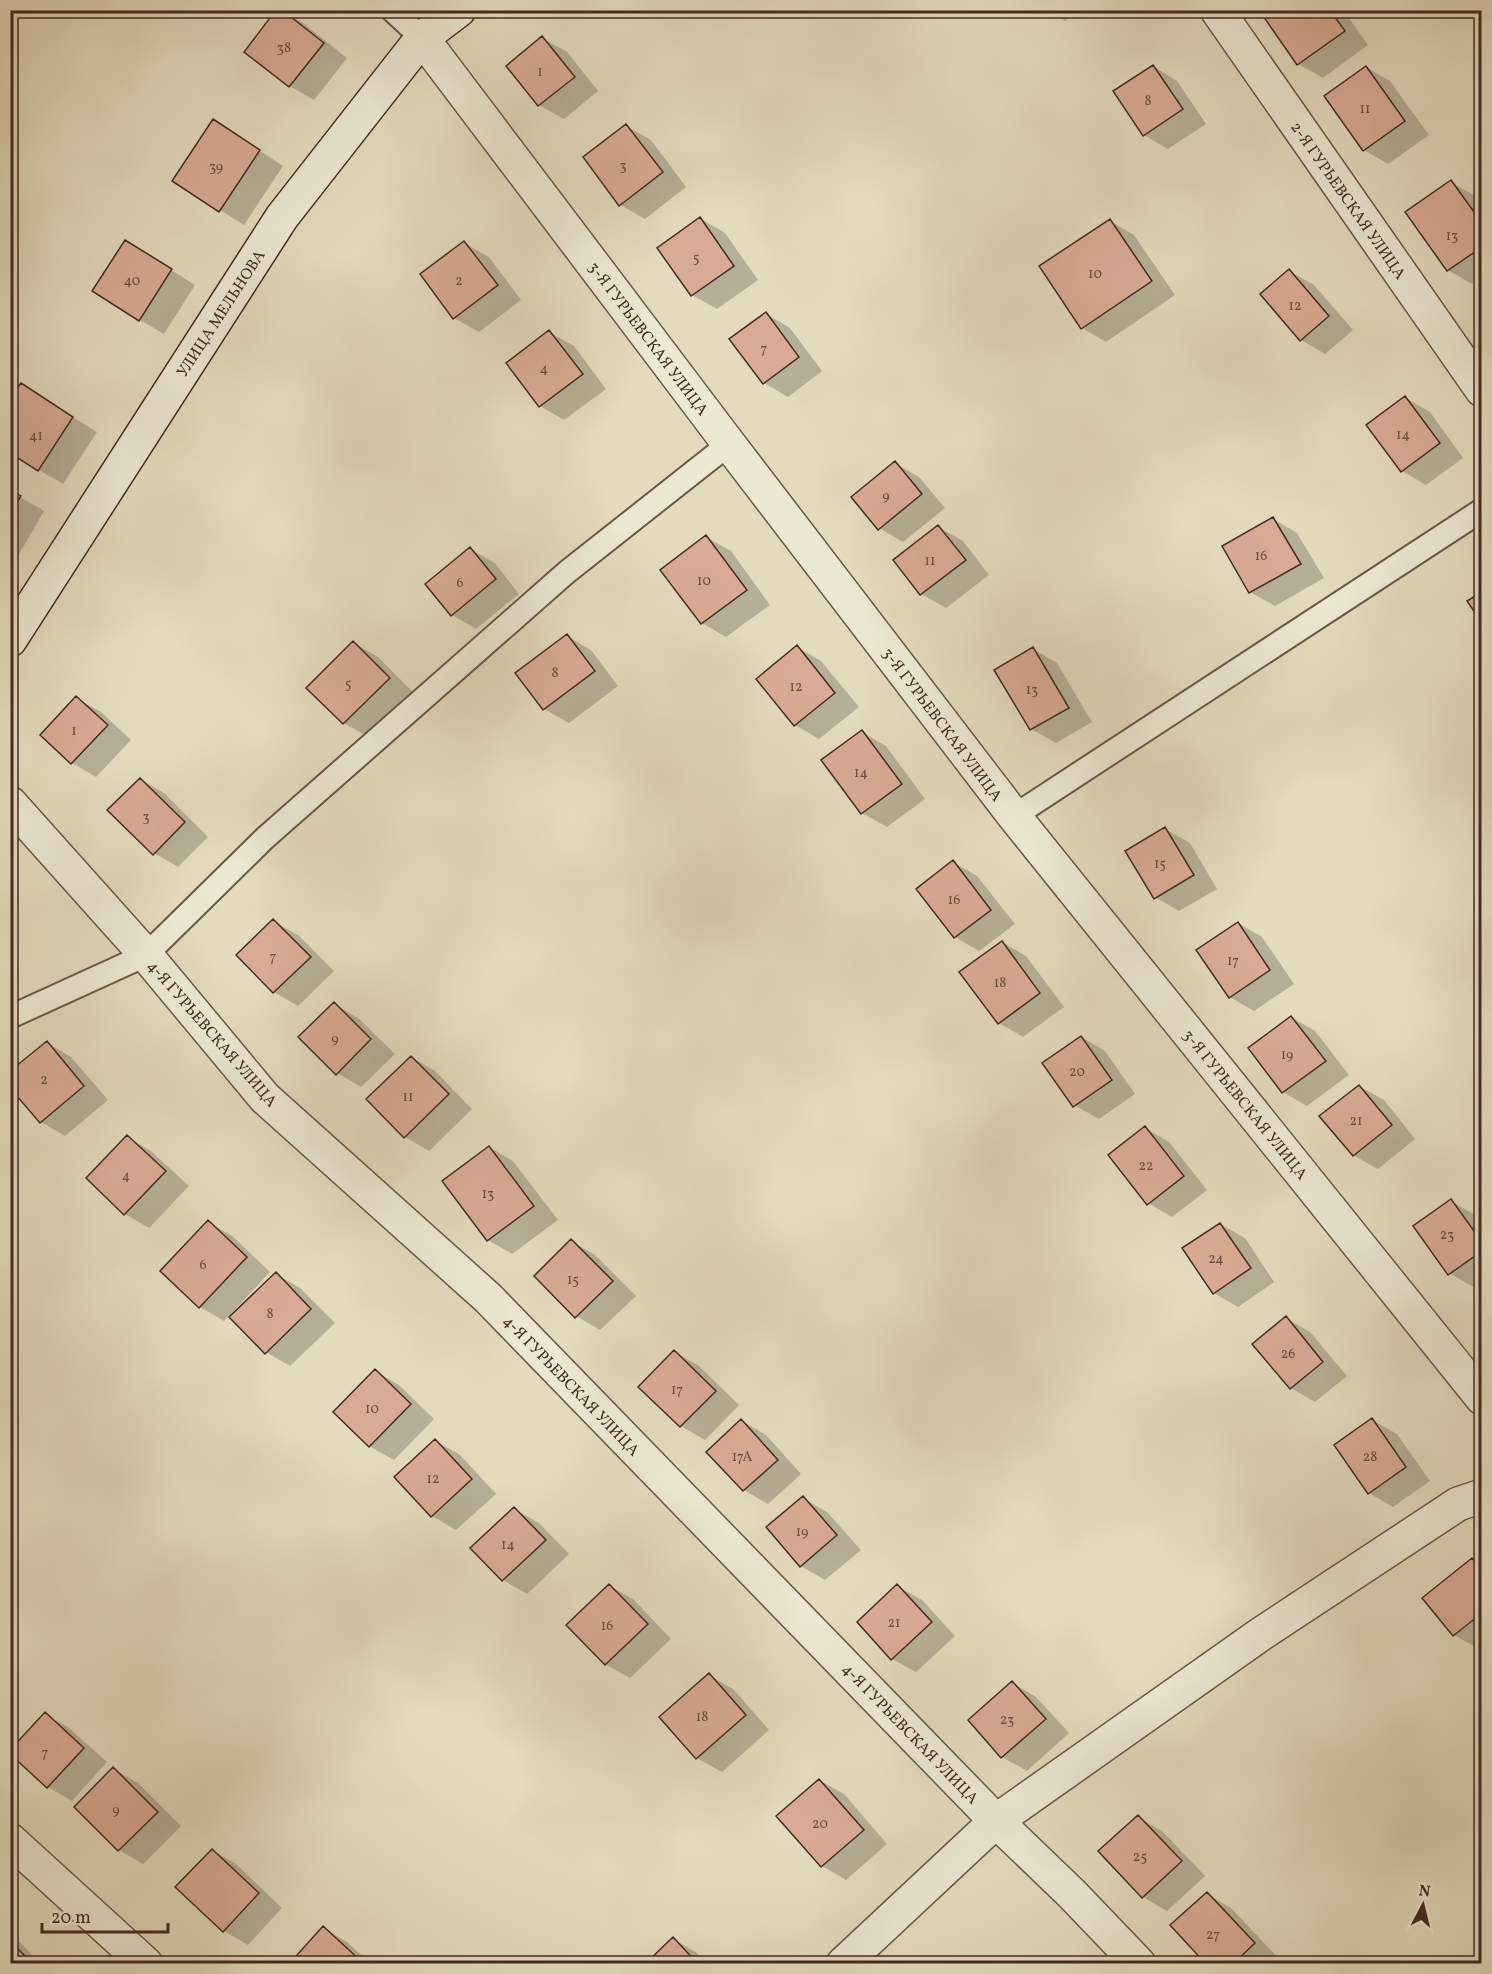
<svg xmlns="http://www.w3.org/2000/svg" width="1492" height="1974" font-family="Vollkorn,serif">
<style>
.shadow{fill:#0003}
.building{fill:#daab94;stroke:#432b21;stroke-width:1.5}
.lines{fill:none;stroke-linecap:round;stroke-linejoin:round}
.lane-casing{stroke:#6b5748;stroke-width:26}
.street-casing{stroke:#6b5748;stroke-width:36}
.secondary-casing{stroke:#432b21;stroke-width:36}
.lane{stroke:#ede8d4;stroke-width:22}
.street{stroke:#ede8d4;stroke-width:33}
.secondary{stroke:#ede8d4;stroke-width:33}
.labels{text-anchor:middle;stroke-width:6;stroke-linejoin:round;paint-order:stroke}
.number-label{font-size:14px;fill:#694b3e}
.street-label{font-size:16px;fill:#432b21;stroke:#ede8d4}
</style>
<rect width="100%" height="100%" fill="#e4dbbd"/>
<filter id="stains"><feTurbulence type="fractalNoise" baseFrequency=".00333" numOctaves="4"/><feColorMatrix values="0 0 0 0 .2 0 0 0 0 .09 0 0 0 0 .02 0 0 0 .5 -.17"/></filter>
<radialGradient id="worn" r=".72"><stop offset=".6" stop-color="#630" stop-opacity="0"/><stop offset="1" stop-color="#630" stop-opacity=".3"/></radialGradient>
<path class="shadow" d="M10,10H20L10,28Z
M281,10L303,23L347,58L314,100L290,86L246,52Z
M1047,10H1078L1065,21Z
M1261,10H1343L1368,45L1323,78L1298,64Z
M542,38L567,52L598,91L564,119L539,105L508,66Z
M1153,66L1177,81L1206,124L1168,149L1144,135Z
M1366,67L1390,81L1429,135L1388,164L1364,150Z
M214,121L283,166L244,225L174,181Z
M626,126L651,140L686,187L645,219L621,205Z
M1451,182L1475,196L1482,205V277L1472,284L1448,270Z
M701,219L725,233L758,280L717,309L692,295Z
M1110,221L1134,235L1175,295L1106,342L1082,328Z
M464,243L489,257L521,300L479,332L454,318Z
M149,256L195,285L164,334L140,320Z
M1289,271L1314,285L1353,330L1325,354L1301,340Z
M766,314L790,328L822,371L788,397L764,383Z
M549,332L574,346L606,389L564,420L540,406Z
M21,385L97,432L63,484L39,470Z
M1406,398L1430,412L1463,458L1426,485L1402,471Z
M895,463L919,477L945,508L903,542L879,528Z
M10,491L44,511L18,556L10,552Z
M1273,519L1297,533L1324,578L1275,606L1250,592Z
M938,527L963,541L989,575L946,608L921,594L895,561Z
M706,537L731,551L770,605L726,637L702,623Z
M470,549L495,563L519,594L476,629L452,615Z
M567,636L591,650L618,686L569,723L544,709Z
M354,643L378,657L413,692L368,737L344,723L309,688Z
M797,647L821,661L859,707L819,739L795,725Z
M1033,649L1057,663L1092,722L1056,743L1031,729Z
M76,698L101,712L131,740L96,777L72,763Z
M862,732L886,746L925,799L887,827L862,813Z
M140,779L164,793L208,837L178,867L154,853Z
M1165,829L1190,843L1217,889L1179,911L1155,897Z
M953,862L977,876L1015,924L979,951L955,937Z
M273,921L298,935L334,971L298,1006L274,992L238,955Z
M1238,923L1262,937L1294,984L1254,1011L1230,997Z
M1002,942L1026,956L1064,1007L1023,1037L999,1023Z
M334,1004L358,1018L395,1054L361,1087L337,1073Z
M1291,1017L1315,1031L1349,1075L1307,1106L1283,1092Z
M1081,1037L1105,1051L1135,1094L1099,1119L1074,1105Z
M47,1043L71,1057L108,1100L65,1136L41,1122Z
M411,1057L435,1071L472,1109L429,1151L405,1137Z
M1359,1086L1384,1100L1415,1139L1378,1169L1353,1155Z
M1145,1128L1169,1142L1207,1190L1172,1217L1148,1203Z
M127,1137L151,1151L189,1186L149,1228L125,1214L88,1178Z
M489,1147L513,1161L558,1220L512,1254L488,1240Z
M1451,1201L1475,1215L1482,1224V1282L1473,1287L1449,1273Z
M208,1222L232,1236L270,1272L230,1315L231,1317L276,1274L300,1288L335,1323L290,1366L266,1352L229,1315L224,1321L200,1307Z
M1220,1224L1245,1238L1274,1282L1238,1307L1214,1293Z
M571,1241L595,1255L636,1296L600,1330L576,1316Z
M1286,1318L1310,1332L1347,1376L1315,1402L1291,1388Z
M675,1352L699,1366L739,1405L705,1440L681,1426L641,1387Z
M375,1371L399,1385L434,1419L394,1460L369,1446Z
M1372,1420L1397,1434L1430,1481L1393,1507L1369,1493Z
M742,1421L766,1435L801,1474L768,1504L744,1490L708,1452Z
M436,1441L460,1455L496,1494L456,1530L432,1516Z
M803,1498L827,1512L861,1550L825,1580L801,1566L768,1527Z
M514,1509L539,1523L569,1554L527,1594L503,1580Z
M1472,1559L1482,1565V1647L1479,1649L1454,1635L1424,1598Z
M610,1586L634,1600L671,1639L630,1678L605,1664Z
M897,1586L922,1600L955,1636L916,1672L892,1659Z
M709,1675L733,1689L769,1730L722,1772L697,1758L661,1717Z
M1012,1683L1036,1697L1069,1733L1027,1771L1002,1757Z
M45,1714L69,1728L107,1762L72,1801L48,1787L10,1752Z
M114,1769L138,1783L181,1826L143,1864L119,1850L76,1807Z
M819,1780L844,1794L887,1844L846,1880L822,1866Z
M1138,1817L1162,1831L1205,1876L1167,1911L1143,1897Z
M212,1850L236,1864L282,1908L248,1945L224,1931Z
M1207,1894L1231,1908L1278,1958L1272,1964H1208Z
M323,1928L347,1942L371,1964H291Z
M10,1935L16,1938L41,1964H10Z
M673,1939L697,1953L707,1964H647Z"/>
<path class="building" d="M276,10H282L324,43L289,87L244,52Z
M1259,10H1330L1345,31L1297,65Z
M542,36L575,77L538,106L506,66Z
M1153,65L1183,109L1143,136L1113,91Z
M1366,66L1405,121L1363,151L1324,96Z
M213,119L260,150L219,212L172,181Z
M626,124L663,172L619,206L583,157Z
M1451,180L1482,223V247L1447,271L1405,212Z
M700,217L734,266L691,296L657,248Z
M1110,219L1152,281L1081,329L1039,266Z
M125,240L172,269L139,321L92,291Z
M464,241L498,285L453,319L420,274Z
M1289,269L1329,316L1300,341L1260,294Z
M766,312L799,357L763,384L729,339Z
M549,330L583,374L539,407L506,363Z
M21,383L73,417L38,471L10,453V398Z
M1405,396L1440,443L1401,472L1366,425Z
M895,461L922,494L878,530L851,497Z
M10,490L21,496L10,513Z
M1273,517L1301,564L1249,593L1222,546Z
M938,525L966,560L920,595L893,560Z
M706,535L747,590L701,624L660,570Z
M470,547L496,579L451,616L425,584Z
M1482,592V623L1467,601Z
M567,634L595,671L543,710L515,673Z
M353,641L390,678L343,724L306,688Z
M797,645L835,693L794,726L756,679Z
M1033,647L1069,708L1030,730L994,670Z
M76,696L108,725L71,764L40,735Z
M862,730L902,784L861,814L821,760Z
M140,778L185,822L153,855L107,810Z
M1165,827L1194,875L1154,899L1125,851Z
M953,860L991,910L954,938L916,889Z
M273,919L311,957L273,993L236,955Z
M1238,922L1270,970L1229,998L1196,950Z
M1002,941L1040,993L998,1024L959,972Z
M334,1002L371,1039L336,1075L298,1037Z
M1291,1016L1326,1061L1282,1093L1248,1048Z
M1081,1036L1112,1080L1073,1107L1042,1063Z
M47,1041L84,1086L40,1123L10,1088V1071Z
M411,1056L449,1094L404,1138L366,1099Z
M1359,1085L1392,1125L1353,1156L1319,1116Z
M1145,1126L1184,1176L1147,1205L1108,1155Z
M127,1135L166,1171L124,1215L86,1178Z
M489,1146L534,1206L487,1241L442,1181Z
M1451,1199L1482,1242V1251L1448,1275L1413,1226Z
M208,1220L247,1257L199,1308L160,1271Z
M1220,1223L1251,1268L1213,1294L1182,1248Z
M571,1239L613,1281L575,1318L534,1276Z
M276,1272L311,1309L265,1354L229,1317Z
M1286,1316L1323,1362L1290,1389L1252,1344Z
M674,1350L716,1391L680,1427L638,1387Z
M375,1369L411,1404L369,1447L333,1412Z
M1372,1418L1406,1467L1368,1494L1334,1445Z
M741,1419L778,1460L743,1491L706,1452Z
M435,1439L472,1479L431,1517L394,1477Z
M803,1496L837,1535L800,1567L766,1527Z
M514,1507L546,1540L502,1581L470,1548Z
M1472,1558L1482,1570V1613L1453,1636L1422,1598Z
M609,1584L648,1624L605,1665L566,1625Z
M897,1584L932,1622L891,1660L857,1622Z
M709,1673L746,1715L696,1759L659,1717Z
M1012,1681L1046,1719L1001,1758L968,1720Z
M45,1712L84,1748L47,1788L10,1754V1750Z
M113,1767L158,1812L118,1851L74,1807Z
M819,1779L864,1830L821,1867L776,1816Z
M1138,1815L1182,1861L1142,1898L1098,1851Z
M212,1849L259,1893L223,1932L175,1887Z
M1207,1892L1255,1943L1233,1964H1206L1170,1925Z
M323,1926L362,1962L360,1964H289Z
M673,1937L698,1964H645Z
M10,1941L27,1958L22,1964H10Z"/>
<g class="lines">
<g class="lane-casing">
<path id="lane" d="M392,10L422,38
M1014,816L1482,510
M10,1017L146,955L265,838L567,572L729,444"/>
</g>
<g class="street-casing">
<path id="street" d="M1217,10L1482,390
M422,38L729,444L1014,816L1482,1398
M10,803L146,955L265,1098L488,1298L996,1821L1072,1894L1139,1964
M10,1840L146,1964
M843,1964L996,1821L1261,1634L1458,1504L1482,1496"/>
</g>
<g class="secondary-casing">
<path id="secondary" d="M10,640L282,217L422,38L459,10"/>
</g>
<use href="#lane" class="lane"/>
<use href="#street" class="street"/>
<use href="#secondary" class="secondary"/>
</g>
<g class="labels">
<g class="number-label">
<text x="284" y="52">38</text>
<text x="540" y="76">1</text>
<text x="1148" y="105">8</text>
<text x="1365" y="113">11</text>
<text x="623" y="170">3</text>
<text x="216" y="171">39</text>
<text x="1452" y="240">13</text>
<text x="696" y="262">5</text>
<text x="1095" y="278">10</text>
<text x="132" y="285">40</text>
<text x="459" y="285">2</text>
<text x="1295" y="310">12</text>
<text x="764" y="353">7</text>
<text x="544" y="373">4</text>
<text x="1403" y="439">14</text>
<text x="36" y="440">41</text>
<text x="886" y="500">9</text>
<text x="1261" y="560">16</text>
<text x="930" y="565">11</text>
<text x="704" y="585">10</text>
<text x="460" y="587">6</text>
<text x="555" y="677">8</text>
<text x="348" y="688">5</text>
<text x="796" y="691">12</text>
<text x="1032" y="694">13</text>
<text x="74" y="735">1</text>
<text x="861" y="777">14</text>
<text x="146" y="821">3</text>
<text x="1160" y="868">15</text>
<text x="954" y="904">16</text>
<text x="273" y="961">7</text>
<text x="1233" y="965">17</text>
<text x="1000" y="987">18</text>
<text x="335" y="1043">9</text>
<text x="1287" y="1059">19</text>
<text x="1077" y="1076">20</text>
<text x="44" y="1084">2</text>
<text x="408" y="1101">11</text>
<text x="1356" y="1125">21</text>
<text x="1146" y="1170">22</text>
<text x="126" y="1180">4</text>
<text x="488" y="1198">13</text>
<text x="1447" y="1239">23</text>
<text x="1216" y="1263">24</text>
<text x="203" y="1269">6</text>
<text x="573" y="1284">15</text>
<text x="270" y="1318">8</text>
<text x="1288" y="1358">26</text>
<text x="677" y="1394">17</text>
<text x="372" y="1413">10</text>
<text x="742" y="1461">17А</text>
<text x="1370" y="1461">28</text>
<text x="433" y="1483">12</text>
<text x="802" y="1536">19</text>
<text x="508" y="1549">14</text>
<text x="894" y="1627">21</text>
<text x="607" y="1630">16</text>
<text x="702" y="1721">18</text>
<text x="1007" y="1724">23</text>
<text x="45" y="1757">7</text>
<text x="116" y="1814">9</text>
<text x="820" y="1828">20</text>
<text x="1140" y="1861">25</text>
<text x="1213" y="1939">27</text>
</g>
<g class="street-label">
<text transform="translate(1349 200) rotate(55)" y="6">2-Я ГУРЬЕВСКАЯ УЛИЦА</text>
<text transform="translate(220 313) rotate(-57)" y="6">УЛИЦА МЕЛЬНОВА</text>
<text transform="translate(649 338) rotate(53)" y="6">3-Я ГУРЬЕВСКАЯ УЛИЦА</text>
<text transform="translate(943 724) rotate(53)" y="6">3-Я ГУРЬЕВСКАЯ УЛИЦА</text>
<text transform="translate(213 1033) rotate(49)" y="6">4-Я ГУРЬЕВСКАЯ УЛИЦА</text>
<text transform="translate(1246 1104) rotate(51)" y="6">3-Я ГУРЬЕВСКАЯ УЛИЦА</text>
<text transform="translate(572 1385) rotate(46)" y="6">4-Я ГУРЬЕВСКАЯ УЛИЦА</text>
<text transform="translate(911 1733) rotate(46)" y="6">4-Я ГУРЬЕВСКАЯ УЛИЦА</text>
</g>
</g>
<rect width="1492" height="1974" fill="none" stroke="#e4dbbd" stroke-width="36"/>
<rect x="12" y="12" width="1468" height="1950" fill="none" stroke="#432b21" stroke-width="3"/>
<rect x="18" y="18" width="1456" height="1938" fill="none" stroke="#432b21" stroke-width="1.5"/>
<g transform="translate(1423 1905) rotate(7)" stroke="#ede8d4" stroke-width="4.5" paint-order="stroke">
<path d="M0-4.5L10 22L0 15L-10 22Z" fill="#432b21"/>
<text y="-9" font-size="16" font-weight="bold" text-anchor="middle" fill="#432b21">N</text>
</g>
<path d="M42 1923v9h126v-9" fill="none" stroke="#432b21" stroke-width="3"/>
<text x="51" y="1923" font-size="18" fill="#432b21" stroke="#ede8d4" stroke-width="4.5" paint-order="stroke">20 m</text>
<rect width="100%" height="100%" filter="url(#stains)"/>
<rect width="100%" height="100%" fill="url(#worn)"/>
</svg>
